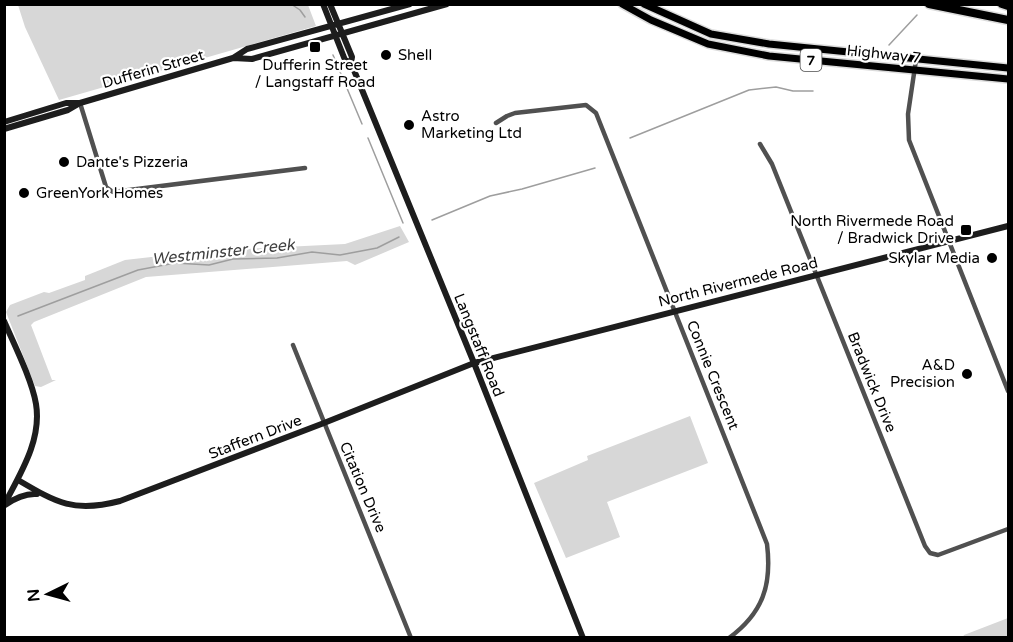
<svg xmlns="http://www.w3.org/2000/svg" width="1013" height="642" font-family="'Varela Round',sans-serif">
<style>
.green{fill:#d7d7d7}
.lines{fill:none;stroke-linecap:round;stroke-linejoin:round}
.stream{stroke:#9e9e9e;stroke-width:1.5}
.primary-casing{stroke:#dbdbdb;stroke-width:10}
.highway-casing{stroke:#dbdbdb;stroke-width:11}
.street{stroke:#505050;stroke-width:4.5}
.secondary{stroke:#1d1d1d;stroke-width:6}
.primary{stroke:#000;stroke-width:7}
.highway{stroke:#000;stroke-width:8}
.poi-dot{fill:#000;stroke:#fff;stroke-width:2}
.labels{text-anchor:middle;stroke-width:4.5;stroke-linejoin:round;paint-order:stroke}
.shield{fill:#fff;stroke:#4c4c4c;stroke-width:1.5}
.shield-label{font-size:14px;font-weight:bold;fill:#000}
.street-label{font-size:15px;fill:#000;stroke:#fff}
.poi-label{font-size:15px;fill:#000;stroke:#fff;text-anchor:start}
.water-label{font-size:16px;font-style:italic;fill:#3f3f3f;stroke:#fff}
</style>
<rect width="100%" height="100%" fill="#fff"/>
<path class="green" d="M18,5H308L316,26L59,100L25,27Z
M400,226L409,242L355,265L347,261L146,277L34,322L31,325L52,380H56L41,387L35,386L6,312L10,305L44,292L49,293L85,280V276L125,260L204,251L345,244Z
M690,416L708,463L607,502L620,537L566,558L534,483L588,460L587,456Z
M1008,618V637H963L964,635Z"/>
<g class="lines">
<path class="stream" d="M291,4L300,10L305,17
M889,45L917,15
M333,55L362,124
M368,138L403,223
M630,138L749,90L776,87L793,91H813
M432,220L490,196L522,189L595,168
M18,316L138,270L175,263L209,265L233,259L277,258L312,252L340,255L377,248L399,237"/>
<g class="primary-casing">
<path id="primary" d="M622,4L651,20L708,44L769,56L1008,79
M644,4L711,34L769,44L1008,68"/>
</g>
<g class="highway-casing">
<path id="highway" d="M929,4L1008,20
M1002,4L1008,6"/>
</g>
<path class="street" d="M916,60L908,114L909,140L1008,391
M80,103L106,187L113,192L305,168
M496,123L507,116L515,113L586,105L596,113L767,544C772,585 763,613 729,638
M760,144L772,164L925,546L930,553L938,555L1008,529
M293,345L411,638"/>
<path class="secondary" d="M323,4L345,60L351,63
M330,4L352,57L351,63L474,363L583,638
M233,58L252,59L447,4
M4,122L66,103H79
M4,129L68,110L80,103L233,58L247,49L410,4
M4,321C14,344 32,380 36,404C42,440 20,474 4,505
M18,480C57,503 74,513 120,501L324,423L474,363L1008,226
M5,505C15,498 25,493 37,494"/>
<use href="#primary" class="primary"/>
<use href="#highway" class="highway"/>
</g>
<g class="poi-dot">
<rect x="309" y="41" width="12" height="12" rx="3"/>
<circle cx="386" cy="55" r="6"/>
<circle cx="409" cy="125" r="6"/>
<circle cx="64" cy="162" r="6"/>
<circle cx="24" cy="193" r="6"/>
<rect x="960" y="224" width="12" height="12" rx="3"/>
<circle cx="992" cy="258" r="6"/>
<circle cx="967" cy="374" r="6"/>
</g>
<g class="labels">
<rect class="shield" x="800.5" y="49" width="21" height="22" rx="4.5"/>
<g class="shield-label">
<text x="811" y="65">7</text>
</g>
<g class="street-label">
<text transform="translate(884 54) rotate(6)" y="5">Highway 7</text>
<text transform="translate(153 69) rotate(-16)" y="5">Dufferin Street</text>
<text transform="translate(738 282) rotate(-14)" y="5">North Rivermede Road</text>
<text transform="translate(479 345) rotate(68)" y="5">Langstaff Road</text>
<text transform="translate(713 375) rotate(68)" y="5">Connie Crescent</text>
<text transform="translate(872 382) rotate(68)" y="5">Bradwick Drive</text>
<text transform="translate(255 437) rotate(-21)" y="5">Staffern Drive</text>
<text transform="translate(363 487) rotate(67)" y="5">Citation Drive</text>
</g>
<g class="poi-label">
<text x="398" y="60">Shell</text>
<text x="315" y="70" text-anchor="middle">Dufferin Street<tspan x="315" dy="17">/ Langstaff Road</tspan></text>
<text x="421" y="121">Astro<tspan x="421" dy="17">Marketing Ltd</tspan></text>
<text x="76" y="167">Dante's Pizzeria</text>
<text x="36" y="198">GreenYork Homes</text>
<text x="954" y="226" text-anchor="end">North Rivermede Road<tspan x="954" dy="17">/ Bradwick Drive</tspan></text>
<text x="980" y="263" text-anchor="end">Skylar Media</text>
<text x="955" y="370" text-anchor="end">A&amp;D<tspan x="955" dy="17">Precision</tspan></text>
</g>
<g class="water-label">
<text transform="translate(223 251) rotate(-6)" y="6">Westminster Creek</text>
</g>
</g>
<rect width="1013" height="642" fill="none" stroke="#000000" stroke-width="12"/>
<g transform="translate(48 594) rotate(265)" stroke="#ffffff" stroke-width="4.5" paint-order="stroke">
<path d="M0-4.5L10 22L0 15L-10 22Z" fill="#000000"/>
<text y="-9" font-size="16" font-weight="bold" text-anchor="middle" fill="#000000">N</text>
</g>
</svg>
